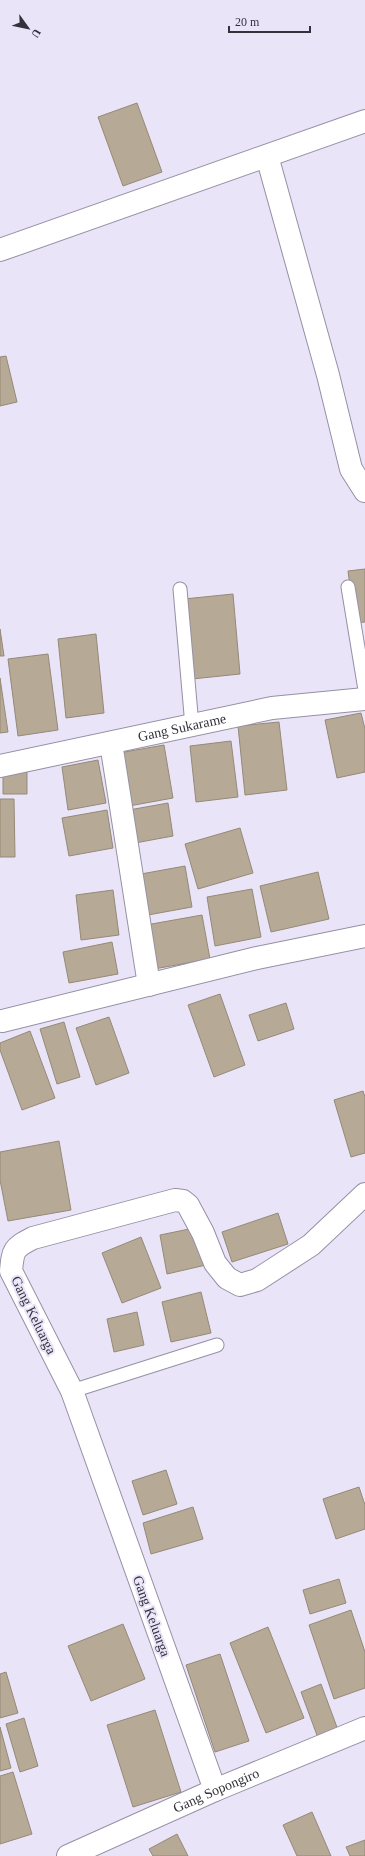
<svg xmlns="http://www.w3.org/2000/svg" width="365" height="1856" font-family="'Times New Roman',serif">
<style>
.building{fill:#b6aa97;stroke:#958977}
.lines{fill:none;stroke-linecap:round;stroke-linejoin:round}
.lane-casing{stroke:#9690a4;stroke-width:15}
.street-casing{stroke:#9690a4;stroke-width:24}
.lane{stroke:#fff;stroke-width:13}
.street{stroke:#fff;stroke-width:22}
.labels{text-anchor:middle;stroke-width:4;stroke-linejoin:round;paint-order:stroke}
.street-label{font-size:14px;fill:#34313a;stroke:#eae4f9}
</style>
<rect width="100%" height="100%" fill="#eae4f9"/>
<path class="building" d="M137,103L162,172L123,186L98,117Z
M6,356L17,402L0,406V357Z
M365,569V622L355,623L348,571Z
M233,594L240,674L192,679L184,599Z
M0,629L4,656H0Z
M96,634L104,713L66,718L58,639Z
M48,654L58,730L18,736L8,659Z
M0,678L8,732L0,733Z
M361,713L365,729V772L337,778L325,720Z
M279,722L287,790L245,795L238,726Z
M231,741L238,797L196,802L190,746Z
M164,745L173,798L129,806L119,753Z
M98,760L106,803L68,810L62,767Z
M27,768V794H3V769Z
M0,799H14L15,857H0Z
M168,803L173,836L135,843L129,810Z
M107,810L113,848L69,856L62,818Z
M240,828L253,873L198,889L185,844Z
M185,866L192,907L148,915L141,874Z
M318,872L329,919L271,932L260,886Z
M252,889L261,937L215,946L207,897Z
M113,890L119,935L81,940L76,895Z
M202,915L210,959L154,969L146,925Z
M112,942L118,974L69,983L63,952Z
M220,994L245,1065L214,1077L188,1005Z
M286,1003L294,1029L258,1041L249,1015Z
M109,1017L129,1073L96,1085L76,1028Z
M64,1022L80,1077L57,1084L40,1029Z
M30,1031L55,1098L22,1110L0,1050V1043Z
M363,1091L365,1097V1153L351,1157L334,1100Z
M59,1141L71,1210L8,1221L0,1180V1152Z
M278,1213L288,1244L232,1262L222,1232Z
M199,1227L206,1265L167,1274L160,1235Z
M141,1237L161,1288L122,1303L102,1253Z
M201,1292L211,1333L171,1342L162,1302Z
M137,1312L144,1345L114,1352L107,1319Z
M166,1470L177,1504L143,1515L132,1481Z
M359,1487L365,1505V1529L336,1539L323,1499Z
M193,1507L203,1539L151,1554L143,1523Z
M339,1579L346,1603L310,1614L303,1590Z
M351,1610L365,1652V1688L334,1699L309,1625Z
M123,1624L145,1679L91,1701L68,1646Z
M268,1627L304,1718L266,1733L230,1643Z
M220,1654L249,1741L215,1752L186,1665Z
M6,1672L18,1713L0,1718V1674Z
M321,1684L338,1730L318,1738L301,1692Z
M155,1710L181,1792L133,1807L107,1725Z
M24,1718L38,1766L20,1772L6,1724Z
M0,1727L11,1768L0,1771Z
M13,1772L32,1834L0,1844V1776Z
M312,1812L331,1856H297L283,1825Z
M177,1834L188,1856H153L149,1849Z
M365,1840V1856H350L346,1847Z"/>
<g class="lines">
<g class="lane-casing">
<path id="lane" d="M348,587L365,690
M180,589L192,726
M72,1391L217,1345"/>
</g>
<g class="street-casing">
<g id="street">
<path d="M267,156L328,375L351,469L365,491"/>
<path d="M0,250L365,121"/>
<path d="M111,743L149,985"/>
<path id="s1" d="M0,766L272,708L365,699"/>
<path d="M2,1021L257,958L365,936"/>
<path d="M215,1790L72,1391L11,1271C13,1250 13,1248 33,1238L175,1200L183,1201L188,1205L203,1233L215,1263L227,1278L240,1285L257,1280L311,1245L365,1194"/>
<path id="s2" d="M68,1856L215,1790L365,1728"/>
</g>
</g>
<use href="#lane" class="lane"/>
<use href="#street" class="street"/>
</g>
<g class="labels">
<g class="street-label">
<text dy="5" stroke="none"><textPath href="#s1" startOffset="186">Gang Sukarame</textPath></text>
<text transform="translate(34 1315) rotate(64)" y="5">Gang Keluarga</text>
<text transform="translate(152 1616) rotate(70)" y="5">Gang Keluarga</text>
<text dy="5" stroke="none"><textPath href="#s2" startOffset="162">Gang Sopongiro</textPath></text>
</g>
</g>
<g transform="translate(28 28) rotate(123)" stroke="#eae4f9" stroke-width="3" paint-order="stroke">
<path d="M0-3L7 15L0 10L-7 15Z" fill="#34313a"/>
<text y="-6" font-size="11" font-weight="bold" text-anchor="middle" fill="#34313a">U</text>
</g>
<path d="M229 26v6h81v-6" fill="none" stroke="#34313a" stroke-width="2"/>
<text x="235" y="26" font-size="12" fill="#34313a" stroke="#eae4f9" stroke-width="3" paint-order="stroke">20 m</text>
</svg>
